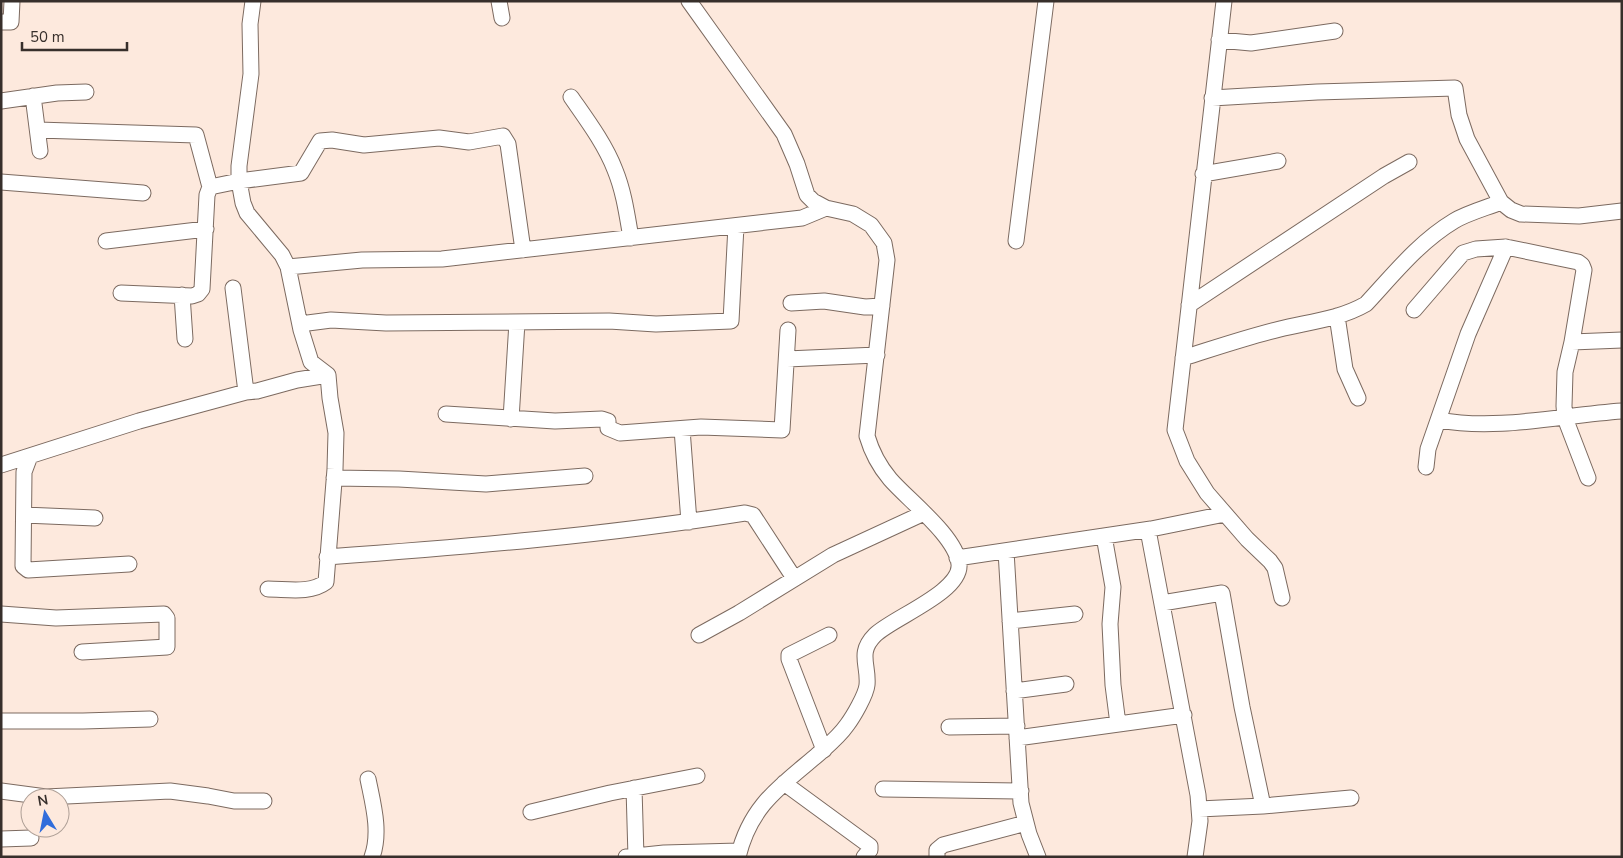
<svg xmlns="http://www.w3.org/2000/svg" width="1623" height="858" font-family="'Nunito Sans',sans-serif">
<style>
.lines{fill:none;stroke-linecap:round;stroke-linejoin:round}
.minor-casing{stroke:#7c6a60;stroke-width:17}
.minor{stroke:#fff;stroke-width:15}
</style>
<rect width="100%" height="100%" fill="#fde9dd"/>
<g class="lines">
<g class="minor-casing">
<path id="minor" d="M253,1L250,24L251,74L239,166V181L243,203L247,213L282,255L288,267L301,330L311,362L328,375L330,398L336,433L335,469L326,582C310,594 287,589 268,589
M499,1L502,18
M689,1L784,134L797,164L807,195L813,201L826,208L853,214L871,225L884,243L887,260L867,436C872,453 879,466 890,479C908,500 956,536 959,564C962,592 892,618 875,635C857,653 869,665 867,685C866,695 853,717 847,725C838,738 826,747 815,757C778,788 750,807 738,857
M1224,1L1175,430L1187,461L1207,493L1247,539L1270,561L1275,568L1282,598
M1,22H11L12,1
M1219,40L1251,43L1335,31
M33,96L40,151
M571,97C587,120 605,144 615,170C624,192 627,215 631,238
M1212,98L1317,92L1455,88L1459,115L1467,139L1501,202L1511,210L1521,214L1579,216L1622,211
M1,101L57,93L86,92
M38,130L196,135L210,187
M1203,174L1278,161
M1,182L143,193
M106,241L206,229
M1016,241L1046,1
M288,267L362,260L442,259L802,218L826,208
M233,288L246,392
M121,293L192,296L198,294L202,289L207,195L210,187L239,181L301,173L320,141L332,140L364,145L439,138L469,142L503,136L508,144L523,250
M182,295L185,339
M791,303L824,301L865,307L882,306
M1189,305L1384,176L1409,162
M1414,310L1463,253L1476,249L1506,247
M1337,316L1345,369L1358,398
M300,324L331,320L386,323L609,321L656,324L731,321L736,226
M1572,342L1622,340
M1183,358C1215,348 1247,337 1280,329C1309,322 1340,319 1366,304C1393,275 1419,242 1454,221C1467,213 1486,208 1501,202
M787,359L877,355
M446,414L555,421L602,419L608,421V428L620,433L701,427L782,430L788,330
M511,419L517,322
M1439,420C1498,431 1562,415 1622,411
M682,429L689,522
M30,456L24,472L23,566L28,570L129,564
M1,465L139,421L246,392L257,391L297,380L328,375
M1426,467L1428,449L1468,334L1506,247L1578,262L1582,265L1584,270L1572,342L1565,372L1564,406L1565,418L1588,478
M334,478L399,479L486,484L585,476
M24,515L95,518
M1148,530L1198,795L1200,821L1195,857
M1104,536L1113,587L1110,624L1113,685L1118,724
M1006,551L1021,803L1029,834L1038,857
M327,557C467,547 606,535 745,513L753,515L794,578
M957,558L1151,529L1225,514
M1162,603L1222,593L1242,707L1263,806
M1,614L56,618L164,614L167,618V647L82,652
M1010,621L1075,614
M699,635L739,613L833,555L924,513
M1014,691L1066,684
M1,721H83L150,719
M949,727L1017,726
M1017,738L1184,715
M824,750L789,659V655L829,635
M368,779C373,804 381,832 372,857
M784,783L870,846V850L864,857
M634,788L636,857
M883,789L1021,791
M1,791L46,797L170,791L208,796L234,801H264
M1199,809L1263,806L1351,798
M531,812L610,793L697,776
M1,839L31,838
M626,857L664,853L739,851
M937,857V850L943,845L1026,823"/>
</g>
<use href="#minor" class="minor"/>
</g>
<rect width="1623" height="858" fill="none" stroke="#372f2b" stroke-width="5"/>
<g transform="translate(45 813) rotate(350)"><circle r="24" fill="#fde9dd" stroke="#ae9f96"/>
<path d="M0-4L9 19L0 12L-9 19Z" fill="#316ddb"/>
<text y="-8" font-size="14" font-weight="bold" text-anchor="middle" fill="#372f2b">N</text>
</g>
<path d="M22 42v8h105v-8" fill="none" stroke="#372f2b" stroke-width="2.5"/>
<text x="30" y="42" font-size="15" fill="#372f2b" stroke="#fde9dd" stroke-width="4" paint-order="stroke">50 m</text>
</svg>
